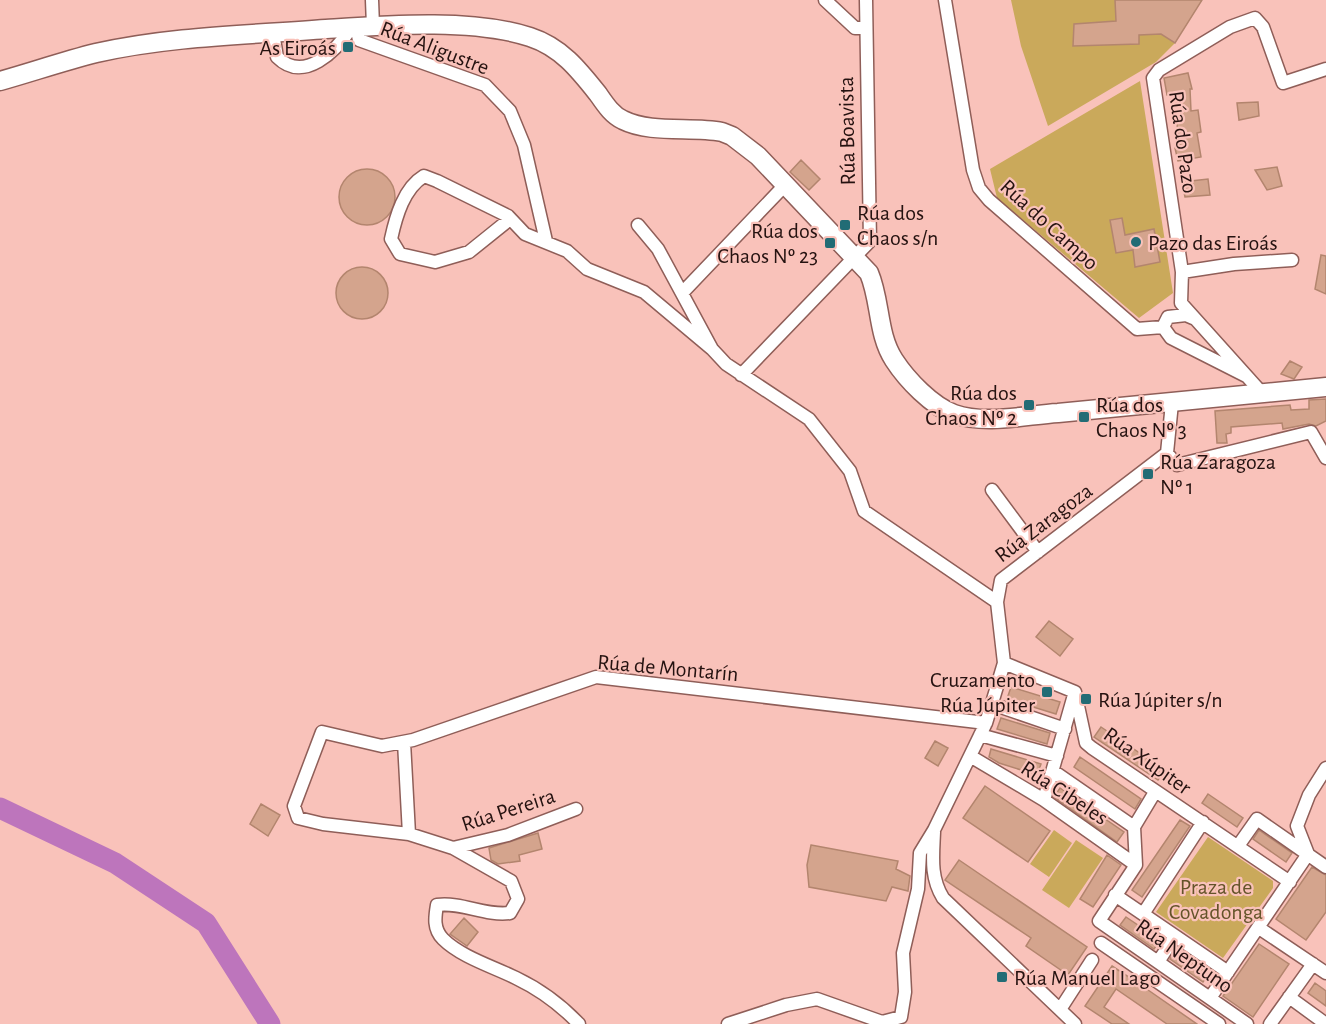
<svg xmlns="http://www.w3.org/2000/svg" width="1326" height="1024" font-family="'Alegreya Sans',sans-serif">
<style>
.green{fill:#caa95b}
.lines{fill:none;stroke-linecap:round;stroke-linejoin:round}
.river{stroke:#bd75bc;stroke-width:21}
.building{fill:#d4a48d;stroke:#b3856e;stroke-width:1.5}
.street-casing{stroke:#8f5e58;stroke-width:15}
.secondary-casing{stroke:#8f5e58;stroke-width:21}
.street{stroke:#fff;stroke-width:12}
.secondary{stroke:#fff;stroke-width:18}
.poi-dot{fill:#226c75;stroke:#f9c2ba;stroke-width:2}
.labels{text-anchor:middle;stroke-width:4.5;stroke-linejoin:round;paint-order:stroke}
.poi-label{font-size:22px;fill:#251210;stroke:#f9c2ba;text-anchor:start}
.street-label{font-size:22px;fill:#251210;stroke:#f9c2ba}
.park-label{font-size:22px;fill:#645329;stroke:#f9c2ba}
</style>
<rect width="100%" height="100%" fill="#f9c2ba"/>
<path class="green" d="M1011,0H1202L1175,43L1156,62L1048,126L1021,46Z
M1140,81L1173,293L1139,318L997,198L990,169Z
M1054,830L1072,843L1049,877L1030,864Z
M1208,837L1273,881V888L1223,958L1156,912Z
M1076,840L1103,858L1069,908L1042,890Z"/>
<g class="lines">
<path class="river" d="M0,808L115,863L206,923L270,1024"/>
</g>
<path class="building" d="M1115,0H1202L1175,43L1161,34L1139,35V44L1073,46L1074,24L1116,21Z
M1188,73L1192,89H1190L1191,111L1198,110L1201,132L1197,133L1201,157L1178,161L1175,148L1180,147L1173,94L1167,95L1164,78Z
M1258,102L1259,116L1239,120L1237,103Z
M801,160L820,179L809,190L790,172Z
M1277,167L1282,186L1267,190L1255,170Z
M339 197a28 28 0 1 1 56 0a28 28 0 1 1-56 0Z
M1208,179L1210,195L1185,197L1182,182Z
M1122,218L1125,235L1154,229L1160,262L1135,267L1133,250L1116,253L1110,220Z
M1321,255L1326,256V294L1315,289Z
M336 293a26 26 0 1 1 52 0a26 26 0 1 1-52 0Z
M1290,361L1302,367L1294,379L1281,374Z
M1326,399V421L1316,426L1309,424L1283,429L1282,423L1231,427V433L1226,434L1227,443H1217L1215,411L1290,405L1291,410L1309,409V400Z
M1049,621L1073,639L1060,656L1036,637Z
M1011,687L1060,702L1056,714L1007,699Z
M1001,718L1050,733L1047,744L997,729Z
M1101,727L1165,770L1158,780L1094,737Z
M935,741L948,748L938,766L925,758Z
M991,749L1041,764L1037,775L999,763L989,757Z
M1080,757L1141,799L1135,809L1074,767Z
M985,786L1050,831L1028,862L963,818Z
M1060,788L1124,832L1117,842L1054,797Z
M1208,794L1243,818L1237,827L1202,803Z
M261,804L280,815L268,836L250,824Z
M1180,820L1190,826L1142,897L1132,890Z
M1259,830L1292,853L1286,862L1253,839Z
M538,833L542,849L519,855L520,861L498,864L491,860L489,848Z
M811,845L898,861L896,869L910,876L908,891L892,887L886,901L809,887L807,865Z
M1107,855L1121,865L1093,907L1080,899Z
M959,860L1087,947L1068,975L1026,946L1031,938L945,880Z
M1312,867L1326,875V912L1306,940L1276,919Z
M1126,917L1160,940L1154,949L1120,925Z
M464,918L478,932L467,946L450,934Z
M1259,944L1289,964L1253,1017L1223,996Z
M1175,950L1209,974L1203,982L1170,959Z
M1112,966L1138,983L1197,1024H1167L1116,989L1104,1007L1129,1024H1112L1085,1006Z
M1315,983L1326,991V1006L1308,993Z"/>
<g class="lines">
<g class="street-casing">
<path id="street" d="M372,0L373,26
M825,0L855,28H865
M945,0L973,170L979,188L989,200L1137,329L1163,327
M356,27L359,40L485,85L510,111L524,145L546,241
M273,33L277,57C304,84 336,51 352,27
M510,219L469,252L435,262L400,254L391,239C396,216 404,188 424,176L437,181L508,216L525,234L567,251L587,269L644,292L712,349
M638,225L658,249L712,349L726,364L809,419L850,471L864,511L997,602
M1182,272L1234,264L1292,260
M683,292L786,184
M1163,327L1171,338L1246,376
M1163,327L1168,317L1186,315L1193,318
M741,375L870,241L866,0
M1261,392L1181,303L1182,272L1153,78L1159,70L1230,27L1255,18L1263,27L1283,83L1326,69
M1167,453L1177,465L1311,432L1326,458
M992,490L1038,552
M1004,663L1075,692
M1075,692L1086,743L1092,748L1290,882
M992,704L1065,729
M980,735L1057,756
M404,742L409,834
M970,756L1044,800L1136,865
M1053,771L1134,827
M1155,792L1134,827L1136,865L1099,921L1247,1024
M1044,800L1074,695
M934,832C933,856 930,877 943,898L1075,1024
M1238,846L1257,819L1326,867
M453,848L508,835L576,809
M1308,854L1297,826L1309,795L1326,768
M1115,895L1228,972
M1143,914L1203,822
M1259,928L1326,973
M1101,943L1219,1024
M1158,962L1175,936
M1289,997L1326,1024
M1210,998L1308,854
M1061,1008L1092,960
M579,1024C560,1004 541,990 516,978C494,967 461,957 443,939C433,929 435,917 437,905C463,902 484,916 510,913L518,899L511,881L453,848L409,834L323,824L298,818L294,806L322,732L382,746L413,740L596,677L986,723
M728,1024L786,1005L817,999L882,1022L901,1017L905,992L903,953L918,889L920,853L934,830L986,723L1004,663L997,602L1001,580L1167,453L1172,403
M1270,1024L1313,964"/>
</g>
<g class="secondary-casing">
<path id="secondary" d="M0,81C32,72 64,61 96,53C171,36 250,35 326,29C386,25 473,18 530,37C561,47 579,70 598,94C605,104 612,115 623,120C651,134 691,126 722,132L732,136L758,156L869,273C881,301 877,334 894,360C907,380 932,406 954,414C986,425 1026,415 1058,413C1148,405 1237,395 1326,387"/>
</g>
<use href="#street" class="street"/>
<use href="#secondary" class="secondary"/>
</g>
<g class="poi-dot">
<rect x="342" y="41" width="12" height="12" rx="3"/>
<rect x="839" y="219" width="12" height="12" rx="3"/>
<circle cx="1136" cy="242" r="6"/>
<rect x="824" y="237" width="12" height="12" rx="3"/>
<rect x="1023" y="399" width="12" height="12" rx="3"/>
<rect x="1078" y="411" width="12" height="12" rx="3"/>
<rect x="1142" y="468" width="12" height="12" rx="3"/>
<rect x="1041" y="686" width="12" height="12" rx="3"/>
<rect x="1080" y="693" width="12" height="12" rx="3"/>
<rect x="996" y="971" width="12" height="12" rx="3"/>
</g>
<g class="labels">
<g class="poi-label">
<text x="336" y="55" text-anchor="end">As Eiroás</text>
<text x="857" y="220">Rúa dos<tspan x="857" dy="25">Chaos s/n</tspan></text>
<text x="818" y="238" text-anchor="end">Rúa dos<tspan x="818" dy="25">Chaos Nº 23</tspan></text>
<text x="1148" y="250">Pazo das Eiroás</text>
<text x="1017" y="400" text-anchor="end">Rúa dos<tspan x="1017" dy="25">Chaos Nº 2</tspan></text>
<text x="1096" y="412">Rúa dos<tspan x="1096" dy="25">Chaos Nº 3</tspan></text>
<text x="1160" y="469">Rúa Zaragoza<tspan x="1160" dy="25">Nº 1</tspan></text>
<text x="1035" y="687" text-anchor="end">Cruzamento<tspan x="1035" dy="25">Rúa Júpiter</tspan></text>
<text x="1098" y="707">Rúa Júpiter s/n</text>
<text x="1014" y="985">Rúa Manuel Lago</text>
</g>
<g class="street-label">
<text transform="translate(435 47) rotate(21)" y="8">Rúa Aligustre</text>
<text transform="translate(846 131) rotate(-91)" y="8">Rúa Boavista</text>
<text transform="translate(1184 142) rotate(82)" y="8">Rúa do Pazo</text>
<text transform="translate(1050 224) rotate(42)" y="8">Rúa do Campo</text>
<text transform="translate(1043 522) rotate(-37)" y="8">Rúa Zaragoza</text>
<text transform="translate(668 667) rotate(5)" y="8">Rúa de Montarín</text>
<text transform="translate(1148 760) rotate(35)" y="8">Rúa Xúpiter</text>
<text transform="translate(1065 792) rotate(33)" y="8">Rúa Cibeles</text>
<text transform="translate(508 809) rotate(-18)" y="8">Rúa Pereira</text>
<text transform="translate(1185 955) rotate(35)" y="8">Rúa Neptuno</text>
</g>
<g class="park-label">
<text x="1216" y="894">Praza de<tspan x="1216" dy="25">Covadonga</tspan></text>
</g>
</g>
</svg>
